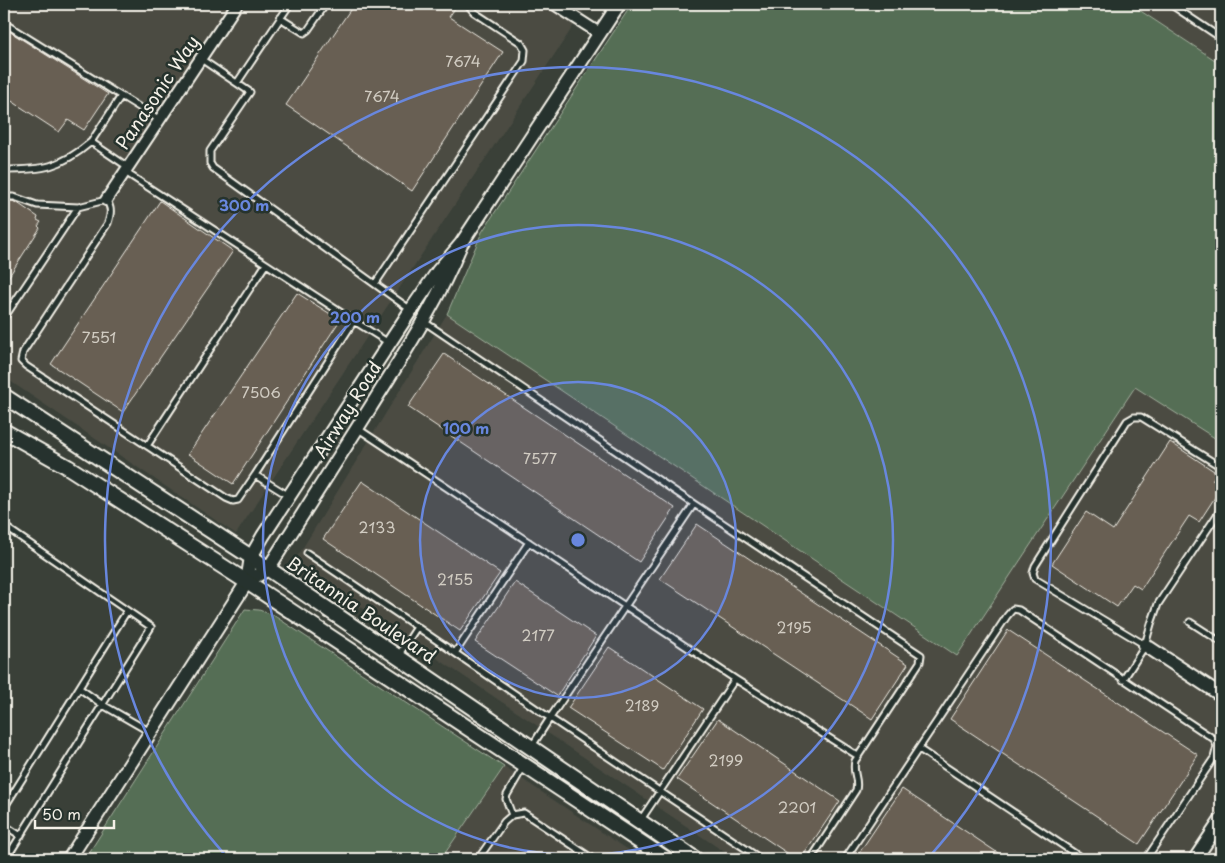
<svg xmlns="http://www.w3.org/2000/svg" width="1225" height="863" font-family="'Playpen Sans',sans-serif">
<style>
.built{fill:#4b4c43}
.green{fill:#546e55;stroke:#a4b09e}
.building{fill:#685e52;stroke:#f4f1e8}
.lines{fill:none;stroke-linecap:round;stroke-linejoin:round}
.service-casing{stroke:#f4f1e8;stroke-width:9}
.minor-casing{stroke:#f4f1e8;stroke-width:14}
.tertiary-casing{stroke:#f4f1e8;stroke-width:16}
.secondary-casing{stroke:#f4f1e8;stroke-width:18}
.service{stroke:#26332d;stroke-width:5}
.minor{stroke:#26332d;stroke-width:10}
.tertiary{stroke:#26332d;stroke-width:12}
.secondary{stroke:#26332d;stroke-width:14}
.ring{fill:none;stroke:#6887de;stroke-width:2.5}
.labels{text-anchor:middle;stroke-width:5;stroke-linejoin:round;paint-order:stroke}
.number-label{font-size:15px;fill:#d1ccc2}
.street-label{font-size:18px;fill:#f4f1e8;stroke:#26332d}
.centre{fill:#6887de;stroke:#26332d;stroke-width:2.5}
.ring-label{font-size:15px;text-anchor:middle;font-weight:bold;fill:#6887de;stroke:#26332d;stroke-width:5;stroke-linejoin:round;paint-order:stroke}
</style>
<rect width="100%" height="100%" fill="#3a4038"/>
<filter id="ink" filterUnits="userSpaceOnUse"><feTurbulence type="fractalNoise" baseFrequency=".02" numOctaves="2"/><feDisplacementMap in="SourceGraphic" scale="10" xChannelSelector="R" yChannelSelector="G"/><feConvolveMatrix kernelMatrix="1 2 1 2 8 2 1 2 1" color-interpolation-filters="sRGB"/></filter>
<g filter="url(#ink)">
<path class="built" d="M4,4H588L236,534L4,377Z
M1130,4H1221V64Z
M447,314L957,656L1135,386L1221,442V859H735L294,562Z
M504,767L642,859H441Z"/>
<path class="green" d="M632,4H1130L1221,64V442L1135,387L957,656L447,314L482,232Z
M245,609L259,610L273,615L504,767L441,859H85Z"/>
<path class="building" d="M354,4H458L449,17L503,52L412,191L286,105Z
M4,28L108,94L84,130L68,120L59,132L4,96Z
M11,201L16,202L38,217L37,220L41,222L38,226L40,228L4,284V202Z
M160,201L233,251L123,412L51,364Z
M297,293L340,320L233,484L188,454Z
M444,354L675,508L639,562L408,407Z
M1170,442L1217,473L1212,480L1221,486V488L1199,522L1189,516L1141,589L1133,584L1117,607L1052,564L1086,512L1113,530Z
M362,481L500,573L460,631L323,539Z
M697,524L908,664L872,719L660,579Z
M515,582L596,636L557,696L475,642Z
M1008,630L1198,755L1139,844L950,719Z
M609,647L703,709L663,770L568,708Z
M718,719L840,801L801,859H796L677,779Z
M902,789L1007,859H855Z"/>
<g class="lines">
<g class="service-casing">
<path id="service" d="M1170,4L1221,38
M280,18L304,33L308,30L326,4
M4,23L121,96
M201,59L250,92L210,151V163L213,168L411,310
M237,83L290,4
M91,142L121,96L160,120
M4,170C43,170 60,168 91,142L128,167
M125,172L354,321
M4,197H14L37,205L78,207
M375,284L524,61L525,50L521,43L474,12L469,6L470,4
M4,318L78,207L106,200C112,208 111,213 108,223L23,352L21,361L26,366L226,498L233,501L238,500L255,475
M423,321L694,504L550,718L761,859
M357,428L735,679L640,821
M147,446L266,264
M1221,467L1141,417H1134L1127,421L1035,566L1033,573L1035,579L1145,645L1151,624L1158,604L1221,509
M289,496L255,475L354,321L389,343
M694,504L921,655L920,662L855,761C852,774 859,778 856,790L811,859
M4,526L151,627L6,859
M307,553L417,627L398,656
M1190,622L1221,642
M417,627L550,718L532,746
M455,653L529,542
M735,679L858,756
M1123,680L1145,646
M79,688L103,705L150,732
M919,749L1083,859
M4,808L127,611
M512,815L506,799L507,795L524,766
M4,825L21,836
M478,859L504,822L512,815L524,813L593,859
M845,859L1007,616L1013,609L1019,610L1214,739L1217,746L1214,758L1146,859"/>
</g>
<g class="minor-casing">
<path id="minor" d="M554,4L599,33
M106,200L237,4"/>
</g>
<g class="tertiary-casing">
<path id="tertiary" d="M247,582L251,557L263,536L411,310L438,271L461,244L619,4
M1145,645L1221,695
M69,859L247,582L268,569C302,515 336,461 370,408C403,355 438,302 461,244
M1195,859L1221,820"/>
</g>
<g class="secondary-casing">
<path id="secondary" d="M4,396L251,557L695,859
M4,431L68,467L247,582L666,859"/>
</g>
<use href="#service" class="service"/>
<use href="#minor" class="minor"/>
<use href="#tertiary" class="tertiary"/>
<use href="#secondary" class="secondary"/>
</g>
</g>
<circle cx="578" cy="540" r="158" fill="#6887de" fill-opacity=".12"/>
<g class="ring">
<circle cx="578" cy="540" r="158"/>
<circle cx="578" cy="540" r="315"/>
<path d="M226 856A473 473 0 1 1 930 856"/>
</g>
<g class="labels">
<g class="number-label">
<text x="463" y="67">7674</text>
<text x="382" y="102">7674</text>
<text x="99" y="343">7551</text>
<text x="261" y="398">7506</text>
<text x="540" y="464">7577</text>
<text x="377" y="533">2133</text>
<text x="455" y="585">2155</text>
<text x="794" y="633">2195</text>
<text x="538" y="641">2177</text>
<text x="642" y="711">2189</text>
<text x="726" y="766">2199</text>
<text x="797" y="813">2201</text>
</g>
<g class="street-label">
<text transform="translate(158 93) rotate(-56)" y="6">Panasonic Way</text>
<text transform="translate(348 410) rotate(-58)" y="6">Airway Road</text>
<text transform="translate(361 610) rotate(34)" y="6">Britannia Boulevard</text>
</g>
</g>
<circle cx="578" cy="540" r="8" class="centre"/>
<g class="ring-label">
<text x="244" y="211">300 m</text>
<text x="355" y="323">200 m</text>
<text x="466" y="434">100 m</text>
</g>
<rect width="1225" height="863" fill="none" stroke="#26332d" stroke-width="20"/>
<rect x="10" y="10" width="1205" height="843" fill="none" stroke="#f4f1e8" stroke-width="2" filter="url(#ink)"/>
<path d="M35 820v8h79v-8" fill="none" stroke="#f4f1e8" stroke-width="2.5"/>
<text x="42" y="820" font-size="15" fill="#f4f1e8" stroke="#26332d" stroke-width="4" paint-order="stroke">50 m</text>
</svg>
